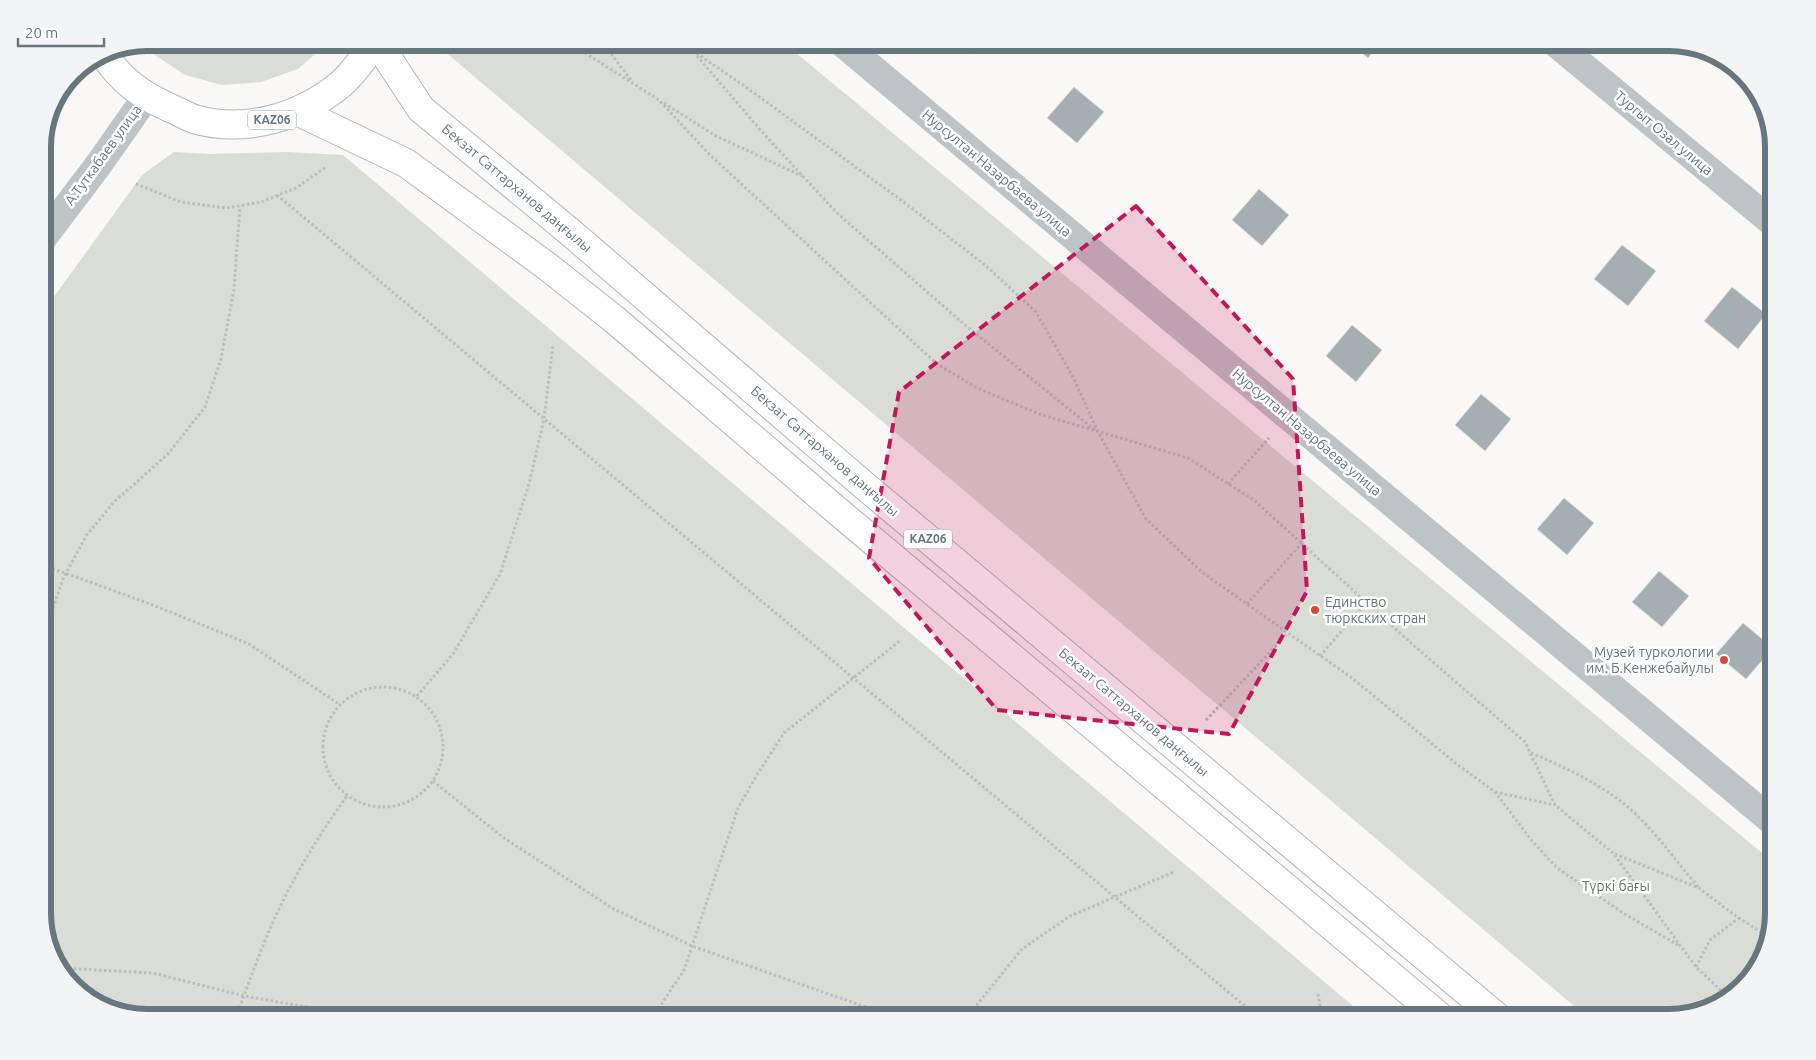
<svg xmlns="http://www.w3.org/2000/svg" width="1816" height="1060" font-family="Ubuntu,sans-serif">
<style>
.green{fill:#d9ddd6}
.building{fill:#a5afb3;stroke:#dadad9}
.lines{fill:none;stroke-linecap:round;stroke-linejoin:round}
.primary-casing{stroke:#b2b8bb;stroke-width:30}
.path{stroke:#b9bdbf;stroke-width:3;stroke-dasharray:2.5 2.5;stroke-linecap:butt}
.minor{stroke:#bec3c6;stroke-width:28}
.primary{stroke:#fff;stroke-width:28}
.marked{fill:#c2185b;fill-opacity:0.2;stroke:#c2185b;stroke-width:4;stroke-dasharray:10 6;stroke-linejoin:round}
.poi-dot{fill:#d44b3b;stroke:#fff;stroke-width:2}
.labels{text-anchor:middle;stroke-width:5;stroke-linejoin:round;paint-order:stroke}
.shield{fill:#fff;stroke:#94a0a5;stroke-width:1}
.shield-label{font-size:12px;font-weight:bold;fill:#66777f}
.street-label{font-size:14px;fill:#66777f;stroke:#fff}
.poi-label{font-size:14px;fill:#66777f;stroke:#fff;text-anchor:start}
.park-label{font-size:14px;fill:#6a7765;stroke:#fff}
.rim{fill:none;stroke:#66777f;stroke-width:6}
</style>
<rect width="100%" height="100%" fill="#f9f8f7"/>
<path class="green" d="M147,42H328V43L298,69L261,82L222,85L185,75L149,51L143,43Z
M438,43H784L1773,862V913L1760,965L1721,1003L1669,1017H1587L438,46Z
M174,152L210,154L288,152L343,155L1366,1017H147L95,1004L60,971L43,920V312L142,175Z"/>
<path class="building" d="M957,42H981L971,54Z
M1349,42H1381L1368,58Z
M1074,87L1104,112L1077,143L1047,118Z
M1754,89L1759,95L1764,110L1747,96Z
M1259,189L1289,215L1262,246L1232,220Z
M1622,245L1656,271L1628,306L1594,279Z
M1732,287L1766,314L1738,349L1704,321Z
M1352,325L1382,350L1356,382L1326,356Z
M1481,394L1511,419L1485,451L1455,425Z
M1564,498L1594,523L1567,555L1537,529Z
M1659,571L1689,596L1662,627L1632,602Z
M1743,623L1773,648L1746,679L1716,654Z"/>
<g class="lines">
<g class="primary-casing">
<path id="primary" d="M377,42L421,109L570,232L859,481L1497,1017
M103,53C121,81 140,94 170,108C178,111 186,116 194,119C245,134 301,117 341,84C354,72 365,57 374,42
M297,111L406,163L548,267L615,320L835,509L1440,1017"/>
</g>
<path class="path" d="M568,42L659,100L710,155L937,364L977,388L1039,414L1188,458L1255,501L1411,643L1525,742L1555,805L1613,853L1696,967L1728,997
M602,42L631,80
M680,42L743,85L905,203L985,265L1036,312L1073,377L1098,432L1146,519L1203,573L1352,678L1458,765L1495,792L1532,841L1557,868L1623,913L1678,945
M697,56L763,133L837,213L965,325L1096,431
M664,103L714,135L802,176
M136,184L181,202L226,208L261,202L296,188L326,167
M277,195L1258,1017
M1228,484L1269,438
M43,565L153,605L249,644L339,704
M1247,604L1302,543
M43,652L46,629L63,579L86,536L114,502L168,454L205,407L221,359L234,289L240,206
M1320,656L1366,603
M323 747a60 60 0 1 1 120 0a60 60 0 1 1-120 0Z
M417,696L453,654L500,574L529,484L544,419L553,345
M1206,720L1288,633
M1531,753C1562,766 1592,780 1619,800C1650,823 1674,859 1699,888
M433,781L504,838L612,908L692,946L894,1017
M1495,792L1555,805
M1615,854L1699,888L1733,914L1767,936
M1696,967L1710,940L1739,918
M59,968L153,973L244,996L353,1015L358,1017
M1318,994L1322,1017
M236,1017C252,974 268,928 290,887C307,855 326,825 347,796
M653,1017L684,970L738,808L758,773L784,733L901,640
M967,1017L1022,949L1070,916L1174,872"/>
<path class="minor" d="M841,42L1773,822
M1554,42L1773,223
M43,238L99,164L146,97"/>
<use href="#primary" class="primary"/>
</g>
<path class="marked" d="M1136,206L1293,379L1307,591L1229,734L997,710L869,558L899,392Z"/>
<g class="poi-dot">
<circle cx="1315" cy="610" r="5"/>
<circle cx="1724" cy="660" r="5"/>
</g>
<g class="labels">
<g class="shield">
<rect x="248" y="110.5" width="48" height="19" rx="4"/>
<rect x="904" y="529.5" width="48" height="19" rx="4"/>
</g>
<g class="shield-label">
<text x="272" y="124">KАZ06</text>
<text x="928" y="543">KАZ06</text>
</g>
<g class="street-label">
<text transform="translate(1664 133) rotate(40)" y="5">Тургыт Озал улица</text>
<text transform="translate(103 155) rotate(-54)" y="5">А.Туткабаев улица</text>
<text transform="translate(997 173) rotate(40)" y="5">Нурсултан Назарбаева улица</text>
<text transform="translate(517 188) rotate(40)" y="5">Бекзат Саттарханов даңғылы</text>
<text transform="translate(1307 432) rotate(40)" y="5">Нурсултан Назарбаева улица</text>
<text transform="translate(825 451) rotate(41)" y="5">Бекзат Саттарханов даңғылы</text>
<text transform="translate(1134 712) rotate(40)" y="5">Бекзат Саттарханов даңғылы</text>
</g>
<g class="poi-label">
<text x="1325" y="607">Единство<tspan x="1325" dy="16">тюркских стран</tspan></text>
<text x="1714" y="657" text-anchor="end">Музей туркологии<tspan x="1714" dy="16">им. Б.Кенжебайулы</tspan></text>
</g>
<g class="park-label">
<text x="1616" y="891">Түркі бағы</text>
</g>
</g>
<path d="M0 0H1816V1060H0ZM147 51H1669A96 96 0 0 1 1765 147V913A96 96 0 0 1 1669 1009H147A96 96 0 0 1 51 913V147A96 96 0 0 1 147 51Z" fill="#f3f4f5" fill-rule="evenodd"/>
<path class="rim" d="M147 51H1669A96 96 0 0 1 1765 147V913A96 96 0 0 1 1669 1009H147A96 96 0 0 1 51 913V147A96 96 0 0 1 147 51Z"/>
<path d="M18 38v8h86v-8" fill="none" stroke="#66777f" stroke-width="2.5"/>
<text x="25" y="38" font-size="15" fill="#66777f" stroke="#ffffff" stroke-width="4" paint-order="stroke">20 m</text>
</svg>
